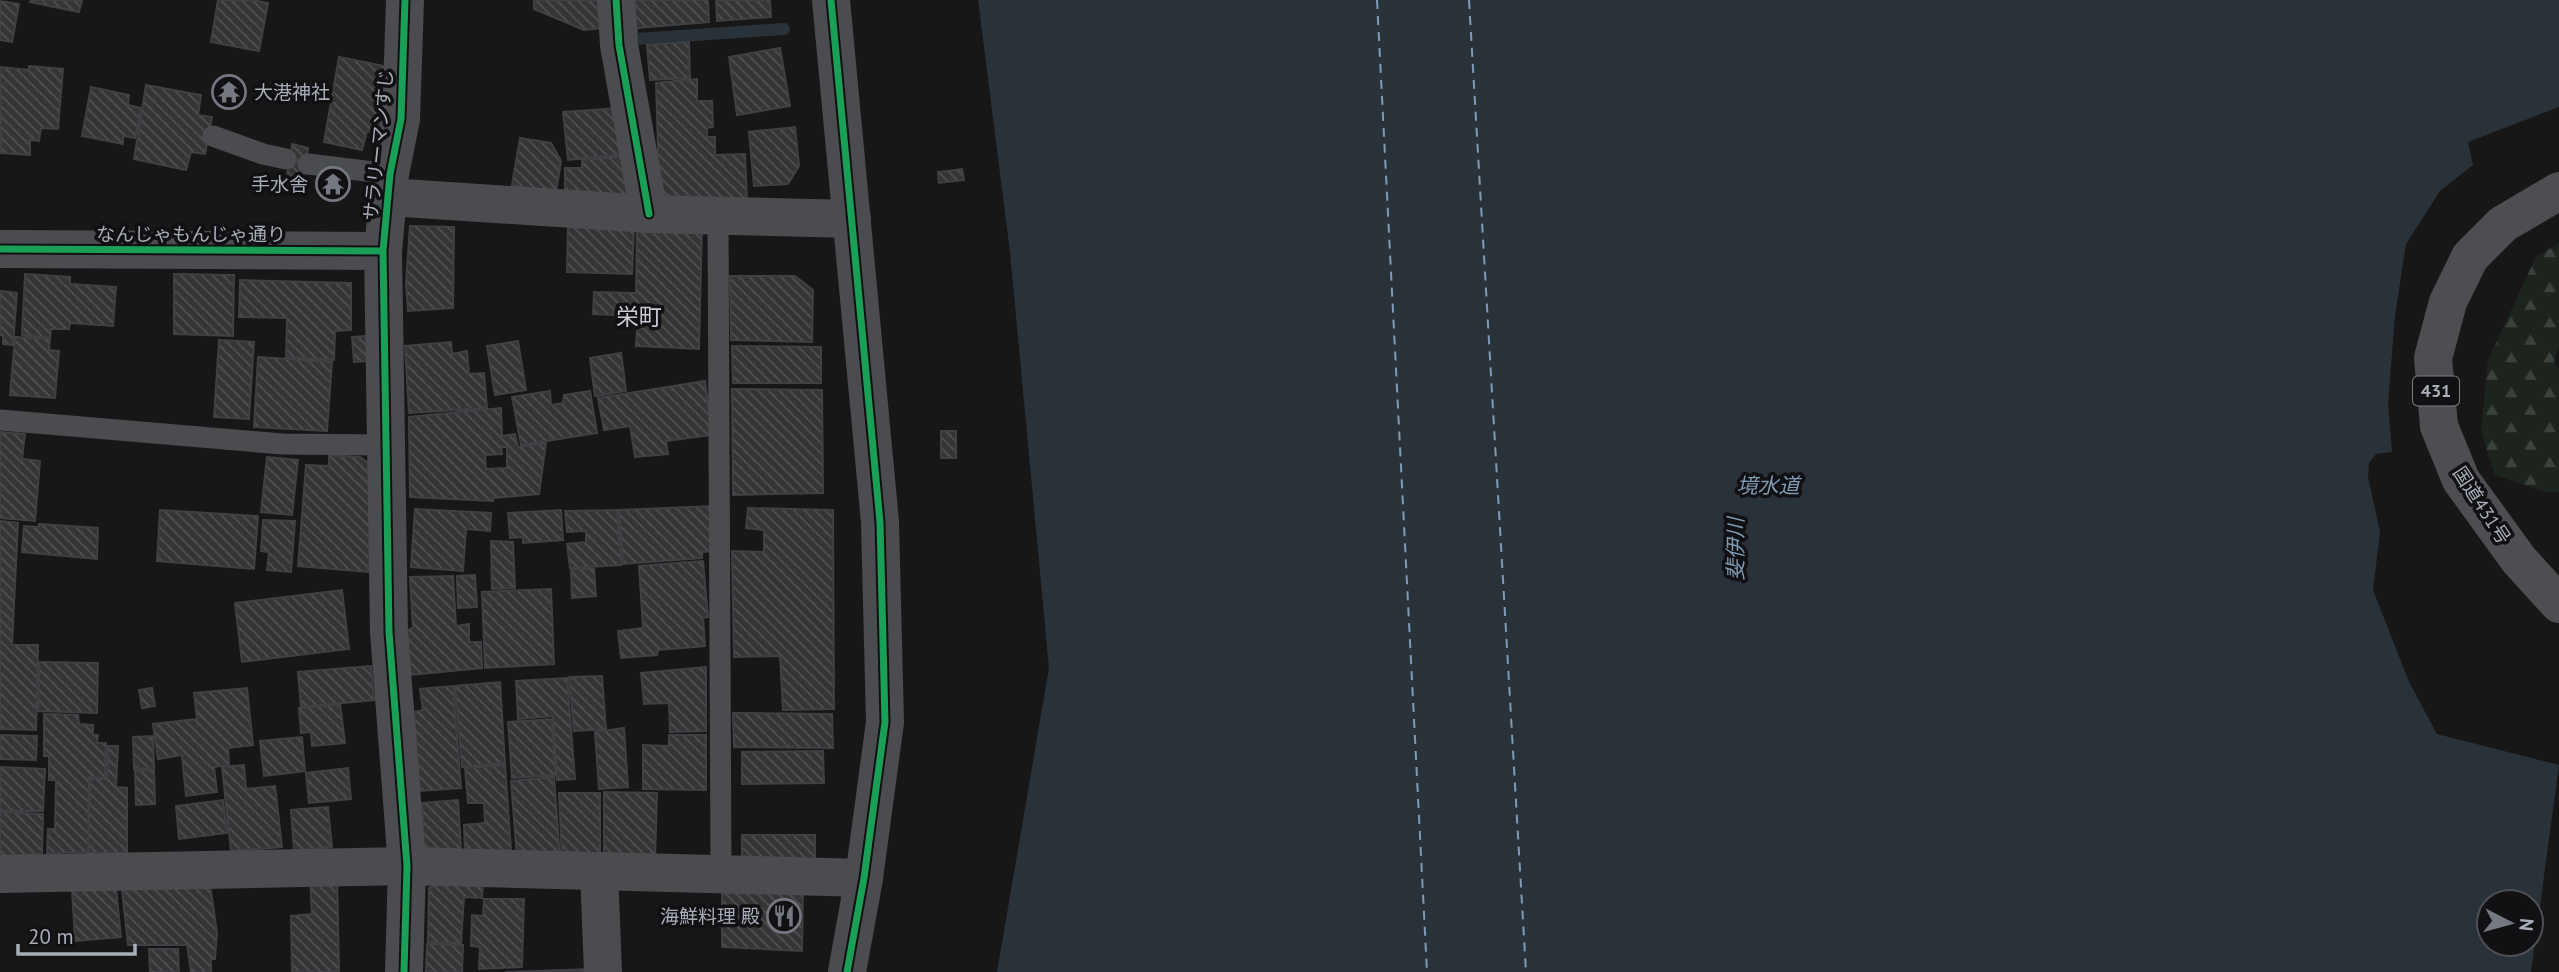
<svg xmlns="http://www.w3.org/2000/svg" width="2559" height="972" font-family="'PT Sans','Noto Sans JP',sans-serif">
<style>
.forest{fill:url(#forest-firs)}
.water{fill:#2a3239;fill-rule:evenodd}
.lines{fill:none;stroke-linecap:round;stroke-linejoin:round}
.stream{stroke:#2a3239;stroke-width:12}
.ferry{stroke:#7f9bb3;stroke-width:2;stroke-dasharray:9 7;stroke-linecap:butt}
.building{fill:url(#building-back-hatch);stroke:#3f4043;stroke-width:2;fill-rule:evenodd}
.service{stroke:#4b4c50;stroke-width:21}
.minor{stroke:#4b4c50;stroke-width:38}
.tertiary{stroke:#4b4c50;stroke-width:38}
.trunk{stroke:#4e4e52;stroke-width:38}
.cycleway-casing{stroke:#111113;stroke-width:11}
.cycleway{stroke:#1a9f57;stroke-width:7}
.labels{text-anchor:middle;stroke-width:7;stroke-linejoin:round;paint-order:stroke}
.shield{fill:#111113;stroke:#7b7e86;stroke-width:2}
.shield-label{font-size:18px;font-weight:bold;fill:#a8adb8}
.poi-label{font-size:19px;fill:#a8adb8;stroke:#111113;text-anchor:end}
.street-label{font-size:19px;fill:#a8adb8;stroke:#111113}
.water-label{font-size:21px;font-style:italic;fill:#7f9bb3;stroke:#111113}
.quarter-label{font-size:23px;fill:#c9ccd4;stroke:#111113}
</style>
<defs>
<pattern id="forest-firs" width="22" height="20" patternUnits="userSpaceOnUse" patternTransform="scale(1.75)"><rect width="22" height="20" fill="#1d241e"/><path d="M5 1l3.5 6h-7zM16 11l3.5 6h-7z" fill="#3b413d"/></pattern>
<pattern id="building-back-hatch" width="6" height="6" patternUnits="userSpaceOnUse" patternTransform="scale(1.75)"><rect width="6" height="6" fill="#353536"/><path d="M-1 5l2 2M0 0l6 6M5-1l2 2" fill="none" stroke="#4f5051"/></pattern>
</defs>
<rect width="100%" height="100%" fill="#171717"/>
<path class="forest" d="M2559,243V346L2554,362L2559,370V492H2544L2495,475L2481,431L2488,360L2536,257Z"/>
<path class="water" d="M978,0H2559V107L2468,142L2473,165L2440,191L2406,244L2395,316L2388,403L2392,452L2376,454L2369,463L2368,477L2380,532L2373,590L2409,682L2437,734L2559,765L2531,972H997L1049,668L1010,252ZM2489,902H2531V944H2489Z"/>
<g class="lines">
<path class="stream" d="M637,39L784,29"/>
<path class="ferry" d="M1377,0L1427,972
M1469,0L1526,972"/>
</g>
<path class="building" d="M31,0H82L79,12L30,2Z
M218,0H252L268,3L259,51L211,42Z
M534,0H609L611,27L584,30L534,9Z
M632,0H708L709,22L637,28V34Z
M716,0H770L771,17L717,21Z
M0,1L19,4L12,42L0,40Z
M689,42L690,78L650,80L647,45Z
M780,48L790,106L737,115L729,57Z
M339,57L384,66L379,134L367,131L362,150L324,142Z
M29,66L63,69L58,129L41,128L39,141L30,140V155L1,153L0,67L29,70Z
M697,79V101H712L713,127L707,128V137H715V155L745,154L747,199H664L659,179L656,83Z
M146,85L201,95L198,115L212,117L205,154L191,152L186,170L134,159Z
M91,87L129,95L128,105L141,108L135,138L123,136V144L82,136Z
M620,108L627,154L568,160L563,112Z
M795,127L799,166L788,184L754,186L749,132Z
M520,138L551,143L561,161L556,193L512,185Z
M292,144L308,148L303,179L287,175Z
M628,156L637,201L565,200V168H582V160Z
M962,169L964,180L939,183L938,172Z
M321,176L346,179L345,193L319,190Z
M702,224L699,349L636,346L638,316L593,314L594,292L636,293L637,225Z
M568,225H634L632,274L567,272Z
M410,226L454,227L453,308L408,311L406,284Z
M25,274L70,277V284L116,287L113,326L70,323L69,329H51L50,338L22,335Z
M174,274L234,275L233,336L174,334Z
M730,276H795L813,290L812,342L731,340Z
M240,280L351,283V330L335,331L334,360L286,357L287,318L239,317Z
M0,291L17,293L13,345L3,344V335H0Z
M367,336L368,361L354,362L352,337Z
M15,337L50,339L49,350L59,351L55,398L10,395Z
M219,340L254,342L249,419L214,417Z
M518,341L526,390L495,395L487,346Z
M451,342L452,354L467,351L469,374L484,373L487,408L409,413L405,346Z
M732,346L821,347V383H733Z
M621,353L626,391L595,396L590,358Z
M258,357L332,362L327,431L254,427Z
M705,381L712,435L666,441L668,454L635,457L630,426L604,430L598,398Z
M732,389L822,390L823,493L733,495Z
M550,391L551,405L563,403L564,395L590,391L597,433L521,445L512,397Z
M501,408L502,436L515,434L518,447L546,443L539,494L493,498V501L410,497L409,417ZM501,447H507V468L486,469L485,455L502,454Z
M941,431H956V458H941Z
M0,432L25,434L22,459L40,461L35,521L0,518Z
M329,455L360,457L377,470L368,572L298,566L306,465L329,466Z
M267,457L298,460L292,515L261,512Z
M714,506V551L702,552V558L623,564L619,510Z
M748,508L833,510L834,709L783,710L780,656L734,657L732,551L764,552V530L746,528Z
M415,509L491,513L490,531L466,529L463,571L411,567Z
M160,510L258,516L254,569L157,561Z
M561,510L563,540L523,543V537L510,538L508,513Z
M617,510L621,565L570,568L567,544L586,542V531L567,532L565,511Z
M263,520L295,521L291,572L267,570L269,552L261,551Z
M0,521L18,523L12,645H38L36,730L0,729Z
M39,524L98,528L97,559L22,552L24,526L39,527Z
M491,541L513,542L515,588L492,589Z
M703,561L708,617L703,618L705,646L658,650L657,655L621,658L618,631L643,628L639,566Z
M571,569H594L596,596L572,598Z
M475,575L477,607L458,608L457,576Z
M453,576L456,626L469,624V642H481L482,668L410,675L407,630L413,628L410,577Z
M551,589L554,664L485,668L482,592Z
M342,590L349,649L242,662L235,603Z
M39,662L98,663L97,713L38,711Z
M371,666L374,700L301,707L298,672Z
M706,667V731L670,732L669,703L644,704L641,673Z
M602,676L606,729L574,731L569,677Z
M567,678L575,779L557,780L553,716L518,719L516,681Z
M500,682L505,763L462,767L455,686Z
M453,686L461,788L420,791L414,712L423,710L420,689Z
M152,688L155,706L142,708L139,690Z
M247,688L253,745L228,748L229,765L214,767L217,792L186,796L182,755L158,759L153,724L197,719L194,693Z
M340,704L345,743L312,746L311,732L301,733L299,708Z
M733,713L832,714L833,748L734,747Z
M44,714L78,715L79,724L93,725V735H98L97,743H106L105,778L89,777L88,852L47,853L48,829H55L56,780H49V756H44Z
M552,719L556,775L512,778L508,722Z
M624,728L628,787L599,789L595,732Z
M0,735L37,736L36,760L0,759Z
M669,735H706V790L643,789V745L669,746Z
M153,736L154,768L134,769L133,737Z
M302,737L305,771L264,776L260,741Z
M108,746H118L116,787L127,788V853H88L90,779H107Z
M823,751L824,783L742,784V752Z
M244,765L246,789L275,786L282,847L231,851L222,767Z
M505,765L511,850L465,853L464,825L485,823L484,803H468L465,768Z
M0,767L45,769L43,811H0Z
M348,768L351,799L309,803L306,773Z
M154,770L155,804L136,805L135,771Z
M554,777L560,859L517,858L511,781Z
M604,792L657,793L655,860L604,858Z
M559,793H600V859L562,858Z
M223,800L227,833L179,839L176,806Z
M458,800L461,850L424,848L422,803Z
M328,807L332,847L294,851L291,810Z
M0,812L43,814L42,854L0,856Z
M742,835H815V862H742Z
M337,875L339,972H292L291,916L312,914L310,878Z
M209,878L217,933L215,959H211V972H191L187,945H128L121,881Z
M439,882L483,884L482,898L464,897L461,943L428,942L429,888Z
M722,884L803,887L802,951L722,947Z
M116,888L121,937L75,941L72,889Z
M484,899H524L522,967L479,969L480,947L471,946L472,915L483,916Z
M427,944L463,945L462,972H426Z
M149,949H178L179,972H150Z
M591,969V972H505Z"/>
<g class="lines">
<path class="service" d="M213,136L263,154L286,159
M308,164L390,174
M718,217L721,873
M0,420L282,444L386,445"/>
<path class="minor" d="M616,0L619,45L649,214
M388,197L649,214L852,219
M0,249L383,251
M599,871L603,972
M0,874L407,866L864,878
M404,972L407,866L389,632L383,251L390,174L401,119L405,0"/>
<path class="tertiary" d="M831,0L880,522L885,722L864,878L847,972"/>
<path class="trunk" d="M2559,191L2503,224L2470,257L2448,302L2433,358L2439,426L2461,480L2519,560L2559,604"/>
<g class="cycleway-casing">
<path id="cycleway" d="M616,0L619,45L649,214
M831,0L880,522L885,722L864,878L847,972
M0,249L383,251
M404,972L407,866L389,632L383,251L390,174L401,119L405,0"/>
</g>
<use href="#cycleway" class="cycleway"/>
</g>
<defs>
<g id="temple-ring" transform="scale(1.75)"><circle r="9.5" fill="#111113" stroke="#757880" stroke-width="1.5"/><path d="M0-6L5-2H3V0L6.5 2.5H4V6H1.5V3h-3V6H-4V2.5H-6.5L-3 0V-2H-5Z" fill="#757880"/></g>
<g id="restaurant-ring" transform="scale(1.75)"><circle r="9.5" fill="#111113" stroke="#757880" stroke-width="1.5"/><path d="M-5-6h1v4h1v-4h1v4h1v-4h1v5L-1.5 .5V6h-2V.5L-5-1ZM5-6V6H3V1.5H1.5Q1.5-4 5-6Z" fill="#757880"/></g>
</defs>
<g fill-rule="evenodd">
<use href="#temple-ring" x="229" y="92"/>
<use href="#temple-ring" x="333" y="184"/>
<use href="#restaurant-ring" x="784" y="916"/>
</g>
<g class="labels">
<rect class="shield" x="2413" y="376.5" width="46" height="29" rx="5"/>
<g class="shield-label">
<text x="2436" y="397">431</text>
</g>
<g class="poi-label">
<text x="254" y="99" text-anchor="start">大港神社</text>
<text x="308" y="191">手水舎</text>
<text x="760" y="923">海鮮料理 殿</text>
</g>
<g class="street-label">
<text transform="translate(378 145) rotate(-84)" y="7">サラリーマンすじ</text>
<text x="191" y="241">なんじゃもんじゃ通り</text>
<text transform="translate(2482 505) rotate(57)" y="7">国道431号</text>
</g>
<g class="water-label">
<text x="1768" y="493">境水道</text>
<text transform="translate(1736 549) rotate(-90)" y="7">斐伊川</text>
</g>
<g class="quarter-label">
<text x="639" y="325">栄町</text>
</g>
</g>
<g transform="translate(2510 923) rotate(96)"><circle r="33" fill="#111113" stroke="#4d4f55" stroke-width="2"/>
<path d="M0-5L12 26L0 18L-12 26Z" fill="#757880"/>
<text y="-10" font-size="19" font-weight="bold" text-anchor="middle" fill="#a8adb8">N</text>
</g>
<path d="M18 944v10h117v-10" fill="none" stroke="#a8adb8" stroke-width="3.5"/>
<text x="28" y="944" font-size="21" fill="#a8adb8" stroke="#111113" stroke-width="5" paint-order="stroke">20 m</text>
</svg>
